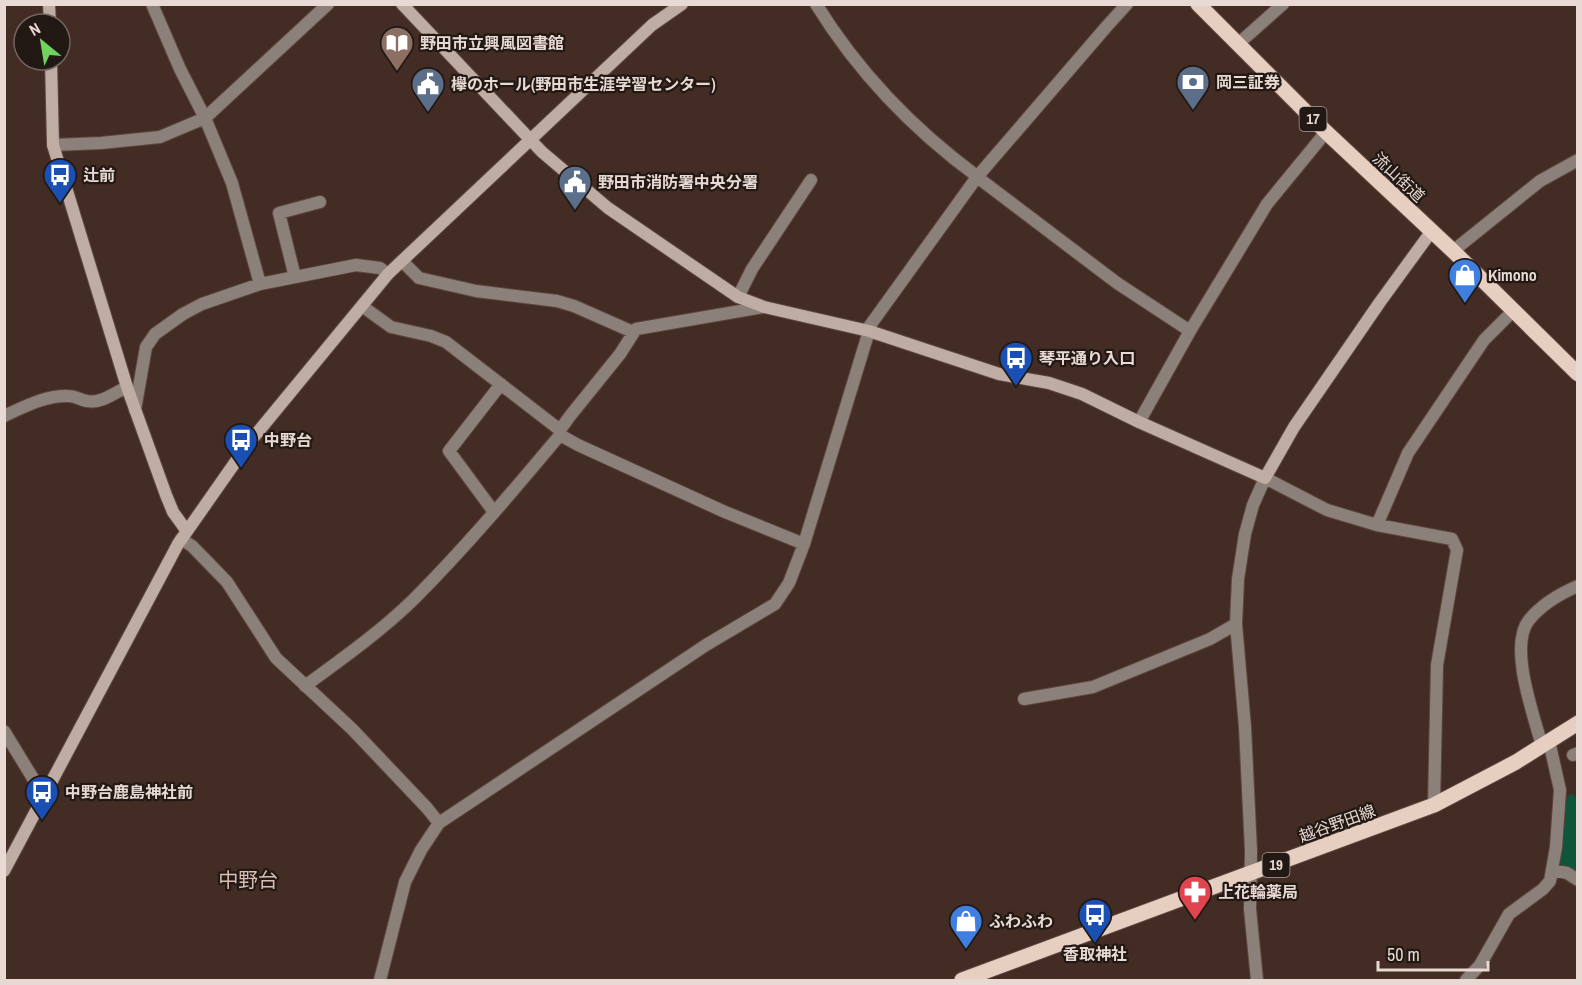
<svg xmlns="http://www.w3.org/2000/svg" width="1582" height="985" font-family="'Archivo Narrow','Noto Sans JP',sans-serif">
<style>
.green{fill:#0e553c}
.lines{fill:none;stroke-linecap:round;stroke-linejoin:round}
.street-casing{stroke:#5e4840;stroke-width:14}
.secondary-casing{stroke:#5e4840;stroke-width:14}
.primary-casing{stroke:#5e4840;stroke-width:17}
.street{stroke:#8c807a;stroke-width:12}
.secondary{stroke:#bfaca2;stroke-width:12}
.primary{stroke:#e6cec1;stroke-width:15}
.labels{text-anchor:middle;stroke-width:4.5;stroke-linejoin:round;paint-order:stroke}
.shield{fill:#221814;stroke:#ad9f9a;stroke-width:1.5}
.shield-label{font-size:15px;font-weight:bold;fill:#e9d9d4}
.poi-label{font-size:16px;font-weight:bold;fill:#e9d9d4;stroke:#221814;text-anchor:start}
.street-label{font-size:16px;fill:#e9d9d4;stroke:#221814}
.quarter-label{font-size:20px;fill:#dbbdb2;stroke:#221814}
</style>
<rect width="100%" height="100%" fill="#432c24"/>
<path class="green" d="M1572,793L1577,800V875L1563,867L1559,862L1567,797Z"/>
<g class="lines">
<g class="street-casing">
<path id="street" d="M152,4L180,69L205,118L232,183L260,284
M816,4C858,72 914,130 978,177
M1238,44L1283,4
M53,145L101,143L160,137L205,118L328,4
M977,177L1117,283L1190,331
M1453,251L1540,181L1578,160
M402,261L419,278L476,291L557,301L574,306L633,332
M295,277L279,213L320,202
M738,297L752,269L811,180
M362,306L391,327L431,336L446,342L560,430
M866,331L977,177L1107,26L1127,4
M135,410L146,347L155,334L183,314L202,304L260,284L356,265L380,268L388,274
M4,416C24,407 46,395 68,396C75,396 81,400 87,401C101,404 114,393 127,387
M1139,422L1190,331L1267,204L1326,132
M560,435L578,445L725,512L804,544
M494,512L449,451L501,384
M1377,525L1408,453L1484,340L1513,311
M181,539L192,546L227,582L276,658L352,729L427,808L439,823
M305,686C342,659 380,632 413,600C465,548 513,491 560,435V430L570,416L620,354L636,329L764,307
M1024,699L1093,687L1210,639L1236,624
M4,731L45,798
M1542,746C1534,716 1508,646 1529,620C1542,604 1559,594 1578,586
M1573,755L1578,753
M1552,870L1567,873L1578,880
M380,980L405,882L421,850L439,823L706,645L775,604L789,583L804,544L869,331
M1257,980L1250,909L1251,851L1245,727L1236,624L1238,579L1245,534L1253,505L1265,478L1327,510L1377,525L1452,539L1457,550L1437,665L1434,805
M1466,980L1480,965L1509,914L1543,889L1550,881L1556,847L1560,790L1549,741"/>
</g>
<g class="secondary-casing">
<path id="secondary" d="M49,4L50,24
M402,4L542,152L608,208L738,297L764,307L869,331L999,374L1049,383L1082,394L1139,422L1265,478L1294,427L1380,302L1431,232
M51,60L53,145L127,387L166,495L173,512L186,530
M4,871L178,544L248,444L388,274L652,25L682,4"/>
</g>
<g class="primary-casing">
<path id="primary" d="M1198,4L1326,132L1453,251L1578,374
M962,980L1434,805L1516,762L1578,723"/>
</g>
<use href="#street" class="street"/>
<use href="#secondary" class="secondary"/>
<use href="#primary" class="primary"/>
</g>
<defs>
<g id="library-pin" transform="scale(1.725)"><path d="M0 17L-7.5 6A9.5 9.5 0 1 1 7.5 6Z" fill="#8d6e63" stroke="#221814"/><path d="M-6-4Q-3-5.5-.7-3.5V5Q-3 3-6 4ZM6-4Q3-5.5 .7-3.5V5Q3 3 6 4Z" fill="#fff"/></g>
<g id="bank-pin" transform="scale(1.725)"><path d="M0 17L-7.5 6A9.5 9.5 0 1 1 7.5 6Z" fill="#5c6f8a" stroke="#221814"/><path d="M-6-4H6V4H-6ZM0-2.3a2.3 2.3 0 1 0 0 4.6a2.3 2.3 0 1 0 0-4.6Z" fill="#fff"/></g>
<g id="civic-pin" transform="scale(1.725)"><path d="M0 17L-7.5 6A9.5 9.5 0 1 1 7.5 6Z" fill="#5c6f8a" stroke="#221814"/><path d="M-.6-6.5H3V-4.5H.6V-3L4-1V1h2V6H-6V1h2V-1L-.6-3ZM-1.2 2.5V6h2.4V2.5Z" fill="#fff"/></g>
<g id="bus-pin" transform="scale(1.725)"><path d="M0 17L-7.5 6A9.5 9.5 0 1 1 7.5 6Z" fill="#1a4fb4" stroke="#221814"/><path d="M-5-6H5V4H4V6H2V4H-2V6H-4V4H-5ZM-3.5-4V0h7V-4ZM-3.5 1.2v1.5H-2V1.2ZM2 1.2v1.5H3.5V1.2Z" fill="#fff"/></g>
<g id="shop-pin" transform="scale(1.725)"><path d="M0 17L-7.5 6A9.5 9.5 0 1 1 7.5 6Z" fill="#3f7fe0" stroke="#221814"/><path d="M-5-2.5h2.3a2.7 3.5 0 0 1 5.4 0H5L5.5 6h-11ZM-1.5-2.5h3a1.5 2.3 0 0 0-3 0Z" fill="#fff"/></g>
<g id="pharmacy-pin" transform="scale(1.725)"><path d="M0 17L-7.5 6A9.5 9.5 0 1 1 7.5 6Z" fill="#e0444e" stroke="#221814"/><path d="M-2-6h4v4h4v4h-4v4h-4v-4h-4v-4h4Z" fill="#fff"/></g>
</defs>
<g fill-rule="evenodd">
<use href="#library-pin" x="397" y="43"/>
<use href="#bank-pin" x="1193" y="82"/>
<use href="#civic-pin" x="428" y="84"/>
<use href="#bus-pin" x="60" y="175"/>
<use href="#civic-pin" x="575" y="182"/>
<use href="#shop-pin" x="1465" y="275"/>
<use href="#bus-pin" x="1016" y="358"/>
<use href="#bus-pin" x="241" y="440"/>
<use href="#bus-pin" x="42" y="792"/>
<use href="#pharmacy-pin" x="1195" y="892"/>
<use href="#bus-pin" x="1095" y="915"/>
<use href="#shop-pin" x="966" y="921"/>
</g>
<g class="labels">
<g class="shield">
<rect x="1299.5" y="107" width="27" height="24" rx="4.5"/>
<rect x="1262.5" y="853" width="27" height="24" rx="4.5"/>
</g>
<g class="shield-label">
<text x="1313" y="124">17</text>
<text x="1276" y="870">19</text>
</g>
<g class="poi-label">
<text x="420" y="49">野田市立興風図書館</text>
<text x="1216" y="88">岡三証券</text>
<text x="451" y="90">欅のホール(野田市生涯学習センター)</text>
<text x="83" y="181">辻前</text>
<text x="598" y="188">野田市消防署中央分署</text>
<text x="1488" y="281">Kimono</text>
<text x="1039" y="364">琴平通り入口</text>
<text x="264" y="446">中野台</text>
<text x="65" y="798">中野台鹿島神社前</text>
<text x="1218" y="898">上花輪薬局</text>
<text x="989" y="927">ふわふわ</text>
<text x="1095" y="960" text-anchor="middle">香取神社</text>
</g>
<g class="street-label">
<text transform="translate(1399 177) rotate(43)" y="6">流山街道</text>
<text transform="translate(1337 823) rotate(-20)" y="6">越谷野田線</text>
</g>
<g class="quarter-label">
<text x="248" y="887">中野台</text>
</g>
</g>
<rect width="1582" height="985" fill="none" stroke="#e9d9d4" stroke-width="12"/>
<g transform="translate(42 42) rotate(330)"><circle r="28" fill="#221814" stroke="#726561" stroke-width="1.5"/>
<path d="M0-4.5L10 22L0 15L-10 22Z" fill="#72d25e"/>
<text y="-9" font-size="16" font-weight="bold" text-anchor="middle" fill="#e9d9d4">N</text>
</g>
<path d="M1378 961v9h110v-9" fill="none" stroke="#e9d9d4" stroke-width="3"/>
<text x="1387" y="961" font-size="18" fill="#e9d9d4" stroke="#221814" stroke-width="4.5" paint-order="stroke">50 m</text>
</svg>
